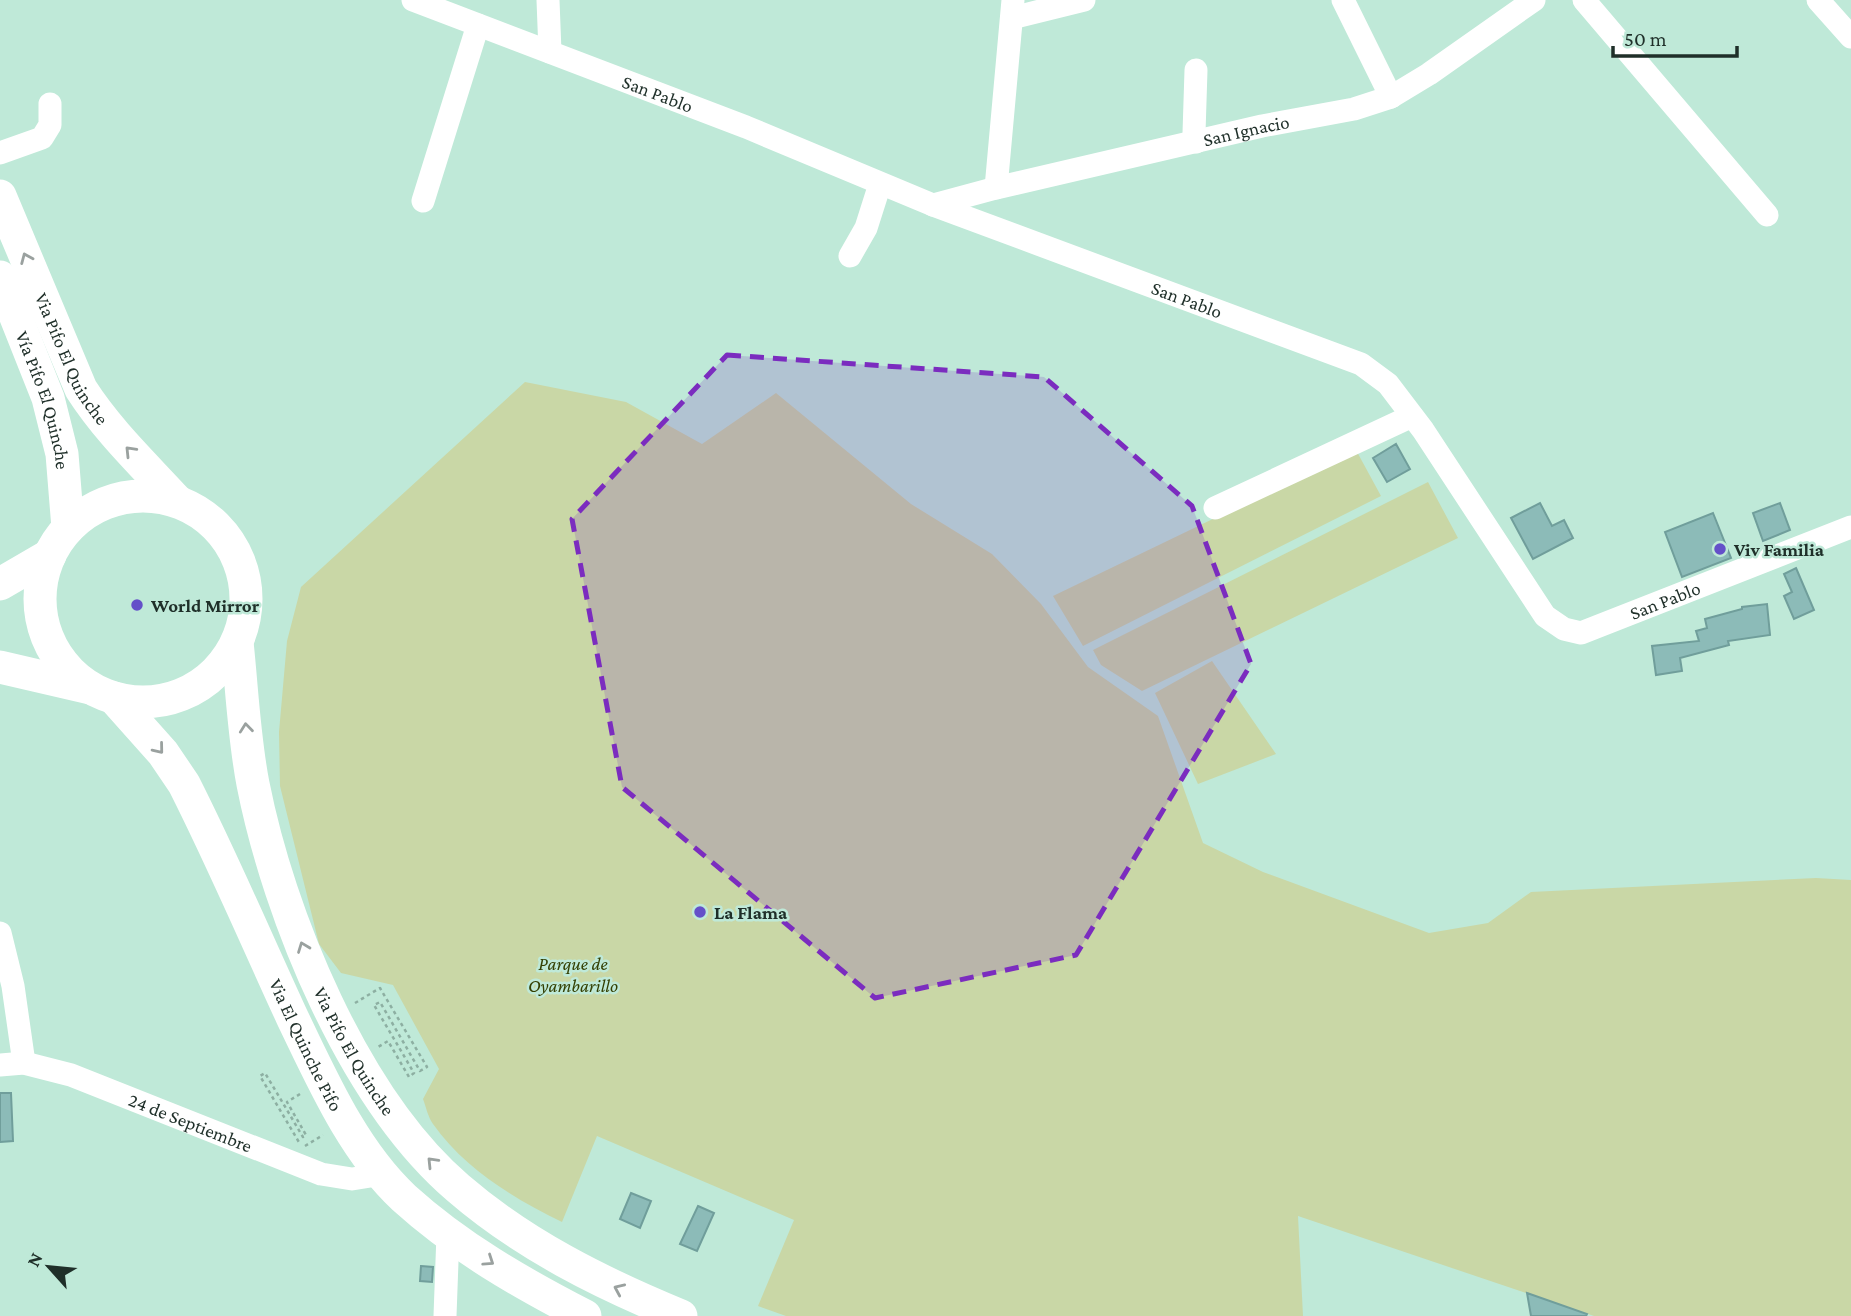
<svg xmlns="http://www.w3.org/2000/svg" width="1851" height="1316" font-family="'Crimson Pro',serif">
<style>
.green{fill:#c9d7a6}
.building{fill:#8cbbb8;stroke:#709e9b;stroke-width:2}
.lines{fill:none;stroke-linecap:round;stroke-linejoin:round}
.path{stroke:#8dafa2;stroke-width:2.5;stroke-dasharray:3.5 3.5;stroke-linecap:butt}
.minor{stroke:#fff;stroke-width:23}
.highway{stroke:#fff;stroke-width:33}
.oneway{stroke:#9aa19f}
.marked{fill:#7b2cbf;fill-opacity:0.2;stroke:#7b2cbf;stroke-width:5;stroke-dasharray:14 9;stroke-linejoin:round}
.poi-dot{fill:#6450c9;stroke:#bfe9d8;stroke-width:2.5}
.labels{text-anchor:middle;stroke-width:5;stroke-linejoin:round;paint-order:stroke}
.street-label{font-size:19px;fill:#1f2f29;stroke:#bfe9d8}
.poi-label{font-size:19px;font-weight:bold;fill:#1f2f29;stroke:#bfe9d8;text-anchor:start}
.park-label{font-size:19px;font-style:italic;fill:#333f02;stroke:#bfe9d8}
</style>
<rect width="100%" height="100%" fill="#bfe9d8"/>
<path class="green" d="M525,382L626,402L702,444L776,393L911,504L992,554L1041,604L1088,667L1158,716L1203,843L1263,872L1429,933L1488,923L1531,892L1816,878L1851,880V1316H1594L1298,1216L1303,1316H786L758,1306L794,1220L597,1136L562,1222C514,1199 464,1168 433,1124C428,1117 426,1107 423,1099L439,1069L393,985L341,973L319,944L280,786L279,732L287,641L301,587Z
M1356,450L1381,496L1083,646L1053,596Z
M1428,482L1458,538L1142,691L1101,665L1093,650Z
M1212,661L1276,754L1198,784L1155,693Z"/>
<path class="building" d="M1396,444L1410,469L1387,482L1373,458Z
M1540,503L1552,526L1564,520L1573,538L1533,559L1511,518Z
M1780,503L1790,530L1763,541L1753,513Z
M1713,513L1731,558L1682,577L1665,532Z
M1796,568L1814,610L1794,619L1784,596L1792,592L1784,574Z
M1767,604L1770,635L1728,641L1729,645L1680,658L1682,671L1656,675L1652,646L1699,641L1696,631L1707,628L1705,619L1742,609V607Z
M0,1093H11L13,1141L0,1142Z
M631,1193L651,1201L640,1228L620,1219Z
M698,1206L714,1213L697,1251L680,1244Z
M421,1266L433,1267L432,1282L420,1281Z
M1527,1293L1587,1314L1586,1316H1531Z"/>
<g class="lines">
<path class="path" d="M355,1003L380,988L427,1067L420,1071L380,1002L374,1005L414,1073L409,1077L388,1041L378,1047
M300,1094L287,1102L306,1135L303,1137L265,1073L260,1076L300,1144
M305,1146L323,1135"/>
<g class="minor">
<path id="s1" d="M413,0L746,127L933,205L1361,364L1388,384L1423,430L1545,616L1564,629L1581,633L1851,527"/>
<path d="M548,0L550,52"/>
<path d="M1343,0L1391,97"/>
<path d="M1584,0L1767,215"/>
<path d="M1818,0L1851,37"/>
<path d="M1012,18L1084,0"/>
<path d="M1196,142L1194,133L1196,70"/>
<path d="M0,153L42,138L50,125V104"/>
<path d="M996,188L1013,0"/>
<path d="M423,201L478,25"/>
<path id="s2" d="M933,205L996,188L1262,126L1354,109L1391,97L1429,74L1534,0"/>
<path d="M850,256L866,228L880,184"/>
<path d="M1215,508L1412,416"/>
<path d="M0,933L13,986L24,1063"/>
<path id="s3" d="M0,1065L24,1063L71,1075L321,1174L352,1179L383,1174"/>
<path d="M445,1316L448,1234"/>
</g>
<g class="highway">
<path id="s4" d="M0,196L81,389C108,431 143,464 177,501"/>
<path id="s5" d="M0,277L48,398L62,454L68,528"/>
<circle cx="143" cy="599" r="103"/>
<path d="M0,584L50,555"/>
<path id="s6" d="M237,642C242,689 244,738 253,784C279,916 354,1099 458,1188C524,1245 601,1283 681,1316"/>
<path d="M0,667L90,688"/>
<path id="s7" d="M114,698L163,753L184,784C223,861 257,941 293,1019C323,1081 353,1150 404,1198C458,1247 521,1283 585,1316"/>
</g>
</g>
<defs><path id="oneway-chevron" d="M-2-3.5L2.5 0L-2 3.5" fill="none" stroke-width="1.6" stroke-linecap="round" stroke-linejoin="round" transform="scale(1.75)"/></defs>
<g class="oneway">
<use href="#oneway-chevron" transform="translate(26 258) rotate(-113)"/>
<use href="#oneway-chevron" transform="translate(130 451) rotate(-134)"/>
<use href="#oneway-chevron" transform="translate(246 728) rotate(-96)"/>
<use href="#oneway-chevron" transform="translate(159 749) rotate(51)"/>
<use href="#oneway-chevron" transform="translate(303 947) rotate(-111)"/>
<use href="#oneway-chevron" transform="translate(432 1162) rotate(-134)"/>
<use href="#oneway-chevron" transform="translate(489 1261) rotate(34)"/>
<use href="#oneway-chevron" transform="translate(619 1289) rotate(-156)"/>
</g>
<path class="marked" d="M727,355L1044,377L1192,506L1251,664L1076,955L875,998L622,787L572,519Z"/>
<g class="poi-dot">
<circle cx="1720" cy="549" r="7"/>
<circle cx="137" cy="605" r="7"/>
<circle cx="700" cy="912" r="7"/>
</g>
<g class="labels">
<g class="street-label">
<text dy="7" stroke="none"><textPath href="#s1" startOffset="262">San Pablo</textPath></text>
<text dy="7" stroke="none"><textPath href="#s2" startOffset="322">San Ignacio</textPath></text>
<text dy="7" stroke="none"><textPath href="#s1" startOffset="830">San Pablo</textPath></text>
<text dy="7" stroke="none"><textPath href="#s4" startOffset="178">Via Pifo El Quinche</textPath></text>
<text dy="7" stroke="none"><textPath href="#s5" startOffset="131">Vía Pifo El Quinche</textPath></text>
<text dy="7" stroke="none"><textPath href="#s1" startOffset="1460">San Pablo</textPath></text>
<text dy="7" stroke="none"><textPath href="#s7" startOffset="399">Via El Quinche Pifo</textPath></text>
<text dy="7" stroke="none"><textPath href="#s6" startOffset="430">Via Pifo El Quinche</textPath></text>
<text dy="7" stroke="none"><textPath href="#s3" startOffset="201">24 de Septiembre</textPath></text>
</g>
<g class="poi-label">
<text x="1734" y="556">Viv Familia</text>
<text x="151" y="612">World Mirror</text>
<text x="714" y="919">La Flama</text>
</g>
<g class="park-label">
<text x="573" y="970">Parque de<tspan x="573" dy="22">Oyambarillo</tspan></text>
</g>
</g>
<g transform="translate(49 1267) rotate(297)" stroke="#bfe9d8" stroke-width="5" paint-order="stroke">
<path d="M0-5L12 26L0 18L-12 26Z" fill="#1f2f29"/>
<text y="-10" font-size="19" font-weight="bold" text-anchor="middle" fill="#1f2f29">N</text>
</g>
<path d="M1613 46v10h124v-10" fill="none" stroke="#1f2f29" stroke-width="3.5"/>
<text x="1624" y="46" font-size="21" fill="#1f2f29" stroke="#bfe9d8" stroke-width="5" paint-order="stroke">50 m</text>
</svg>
